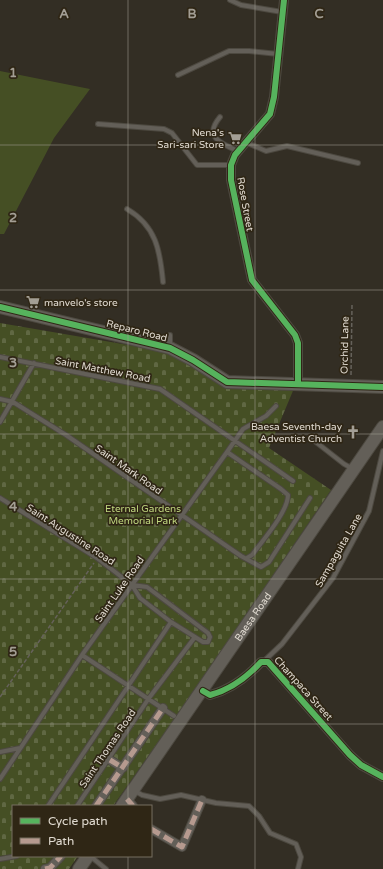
<svg xmlns="http://www.w3.org/2000/svg" width="383" height="869" font-family="'Varela Round',sans-serif">
<style>
.green{fill:#454f24}
.cemetery{fill:url(#cemetery-stones)}
.lines{fill:none;stroke-linecap:round;stroke-linejoin:round}
.lane-casing{stroke:#4d4940;stroke-width:6}
.street-casing{stroke:#4d4940;stroke-width:10}
.secondary-casing{stroke:#4d4940;stroke-width:14}
.path{stroke:#66625b;stroke-width:1.5;stroke-dasharray:4 2;stroke-linecap:butt}
.lane{stroke:#635f58;stroke-width:4}
.street{stroke:#635f58;stroke-width:8}
.secondary{stroke:#635f58;stroke-width:12}
.quiet{stroke:#b69a8f;stroke-width:5;stroke-dasharray:10 5;stroke-linecap:butt}
.cycleway-casing{stroke:#2f2615;stroke-width:8}
.cycleway{stroke:#56b35d;stroke-width:6}
.grid{fill:none;stroke:#a39e94;stroke-width:1;stroke-opacity:0.55}
.labels{text-anchor:middle;stroke-width:3.5;stroke-linejoin:round;paint-order:stroke}
.poi-label{font-size:10px;fill:#e0dad0;stroke:#2f2615;text-anchor:end}
.street-label{font-size:10px;fill:#e0dad0;stroke:#2f2615}
.park-label{font-size:10px;fill:#c0d77f;stroke:#2f2615}
.grid-label{font-size:13px;text-anchor:middle;font-weight:bold;fill:#a39e94;stroke:#2f2615;stroke-width:3.5;stroke-linejoin:round;paint-order:stroke}
</style>
<defs>
<pattern id="cemetery-stones" width="16" height="16" patternUnits="userSpaceOnUse"><rect width="16" height="16" fill="#454f24"/><path d="M2 7V4a2 2 0 0 1 4 0v3zM10 15v-3a2 2 0 0 1 4 0v3z" fill="#606843"/></pattern>
</defs>
<rect width="100%" height="100%" fill="#332e24"/>
<path class="green" d="M0,71L90,89L54,138L4,234H0Z"/>
<path class="cemetery" d="M0,323L169,352L225,385L295,386L269,448L331,490L195,690L113,806H13V856H78L69,869H0Z"/>
<g class="lines">
<g class="lane-casing">
<path id="lane" d="M230,0L241,5L282,12
M178,75L229,51H249L278,54
M220,117C204,136 219,143 238,151
M98,124L164,129L172,133L197,165H231
M245,142L266,151L287,146L358,163
M127,209C156,226 160,250 163,282
M170,335V346
M0,357L160,389L293,481
M0,399L13,402L66,435L241,556L261,567L269,562L310,498
M0,422L34,363
M312,439L344,464L353,469
M227,452L281,489L288,495C288,512 262,541 252,555L247,558
M0,498L97,558L132,585L140,598L171,622L203,642H208L210,637L208,633L147,587L132,585
M82,655L174,716
M264,661L282,644L333,578L369,511L383,451
M0,752L20,748
M0,779L82,655L227,452L243,429L266,416L276,406
M135,791L142,795L160,799L181,795L216,803L249,806L259,816L270,833L296,844L301,857L298,869
M48,806L171,622
M77,806L149,698L195,637
M90,856L106,869
M0,859L17,856"/>
</g>
<g class="street-casing">
<path id="street" d="M284,0L274,97L270,114L235,155L231,165V180L252,280L295,335L298,343V384
M203,691L210,695C230,690 247,677 261,662H268L350,755L361,765L383,777
M110,760L123,768
M127,799L133,806
M96,806L163,708
M151,829L182,847L202,800
M45,869L50,868L61,856"/>
</g>
<g class="secondary-casing">
<g id="secondary">
<path d="M0,307L170,348L193,360L227,382L383,387"/>
<path id="s1" d="M122,806L383,427"/>
<path d="M79,869L88,856"/>
</g>
</g>
<path class="path" d="M351,375L352,305
M0,697L94,563"/>
<use href="#lane" class="lane"/>
<use href="#street" class="street"/>
<use href="#secondary" class="secondary"/>
<path class="quiet" d="M110,760L123,768
M127,799L133,806
M96,806L163,708
M151,829L182,847L202,800
M45,869L50,868L61,856"/>
<g class="cycleway-casing">
<path id="cycleway" d="M284,0L274,97L270,114L235,155L231,165V180L252,280L295,335L298,343V384
M0,307L170,348L193,360L227,382L383,387
M203,691L210,695C230,690 247,677 261,662H268L350,755L361,765L383,777"/>
</g>
<use href="#cycleway" class="cycleway"/>
</g>
<path class="grid" d="M128,0V806M255,0V869M0,145H383M0,290H383M0,434H383M0,579H383M0,724H383M128,856V869"/>
<defs>
<g id="supermarket-bare" transform="scale(1.08)"><path d="M-6-5.5h2.5l.6 2H6L4.5 2H-2.5L-4.4-4H-6ZM-1.5 3.2a1.3 1.3 0 1 0 .1 0ZM3 3.2a1.3 1.3 0 1 0 .1 0Z" fill="#a39e94" stroke="#2f2615" stroke-width="2.5" paint-order="stroke"/></g>
<g id="church-bare" transform="scale(1.08)"><path d="M-1.2-6h2.4v3.5h3.3v2.4h-3.3V6h-2.4V-.1h-3.3v-2.4h3.3Z" fill="#a39e94" stroke="#2f2615" stroke-width="2.5" paint-order="stroke"/></g>
</defs>
<g fill-rule="evenodd">
<use href="#supermarket-bare" x="235" y="138"/>
<use href="#supermarket-bare" x="33" y="302"/>
<use href="#church-bare" x="353" y="432"/>
</g>
<g class="labels">
<g class="poi-label">
<text x="224" y="136">Nena's<tspan x="224" dy="12">Sari-sari Store</tspan></text>
<text x="44" y="306" text-anchor="start">manvelo's store</text>
<text x="342" y="430">Baesa Seventh-day<tspan x="342" dy="12">Adventist Church</tspan></text>
</g>
<g class="street-label">
<text transform="translate(246 204) rotate(80)" y="4">Rose Street</text>
<text transform="translate(137 330) rotate(14)" y="4">Reparo Road</text>
<text transform="translate(344 345) rotate(-89)" y="4">Orchid Lane</text>
<text transform="translate(103 369) rotate(11)" y="4">Saint Matthew Road</text>
<text transform="translate(129 469) rotate(35)" y="4">Saint Mark Road</text>
<text transform="translate(71 534) rotate(33)" y="4">Saint Augustine Road</text>
<text transform="translate(338 550) rotate(-60)" y="4">Sampaguita Lane</text>
<text transform="translate(119 589) rotate(-55)" y="4">Saint Luke Road</text>
<text dy="4" stroke="none"><textPath href="#s1" startOffset="230">Baesa Road</textPath></text>
<text transform="translate(304 688) rotate(48)" y="4">Champaca Street</text>
<text transform="translate(107 748) rotate(-56)" y="4">Saint Thomas Road</text>
</g>
<g class="park-label">
<text x="143" y="512">Eternal Gardens<tspan x="143" dy="12">Memorial Park</tspan></text>
</g>
</g>
<g class="grid-label">
<text x="64" y="18">A</text>
<text x="192" y="18">B</text>
<text x="319" y="18">C</text>
<text x="13" y="77">1</text>
<text x="13" y="222">2</text>
<text x="13" y="367">3</text>
<text x="13" y="511">4</text>
<text x="13" y="656">5</text>
</g>
<rect x="12" y="805" width="140" height="52" fill="#2f2615" stroke="#766e60"/>
<rect x="20" y="818" width="20" height="6" fill="#56b35d" stroke="#766e60"/>
<text x="48" y="825" font-size="12" fill="#e0dad0">Cycle path</text>
<rect x="20" y="838" width="20" height="6" fill="#b69a8f" stroke="#766e60"/>
<text x="48" y="845" font-size="12" fill="#e0dad0">Path</text>
</svg>
